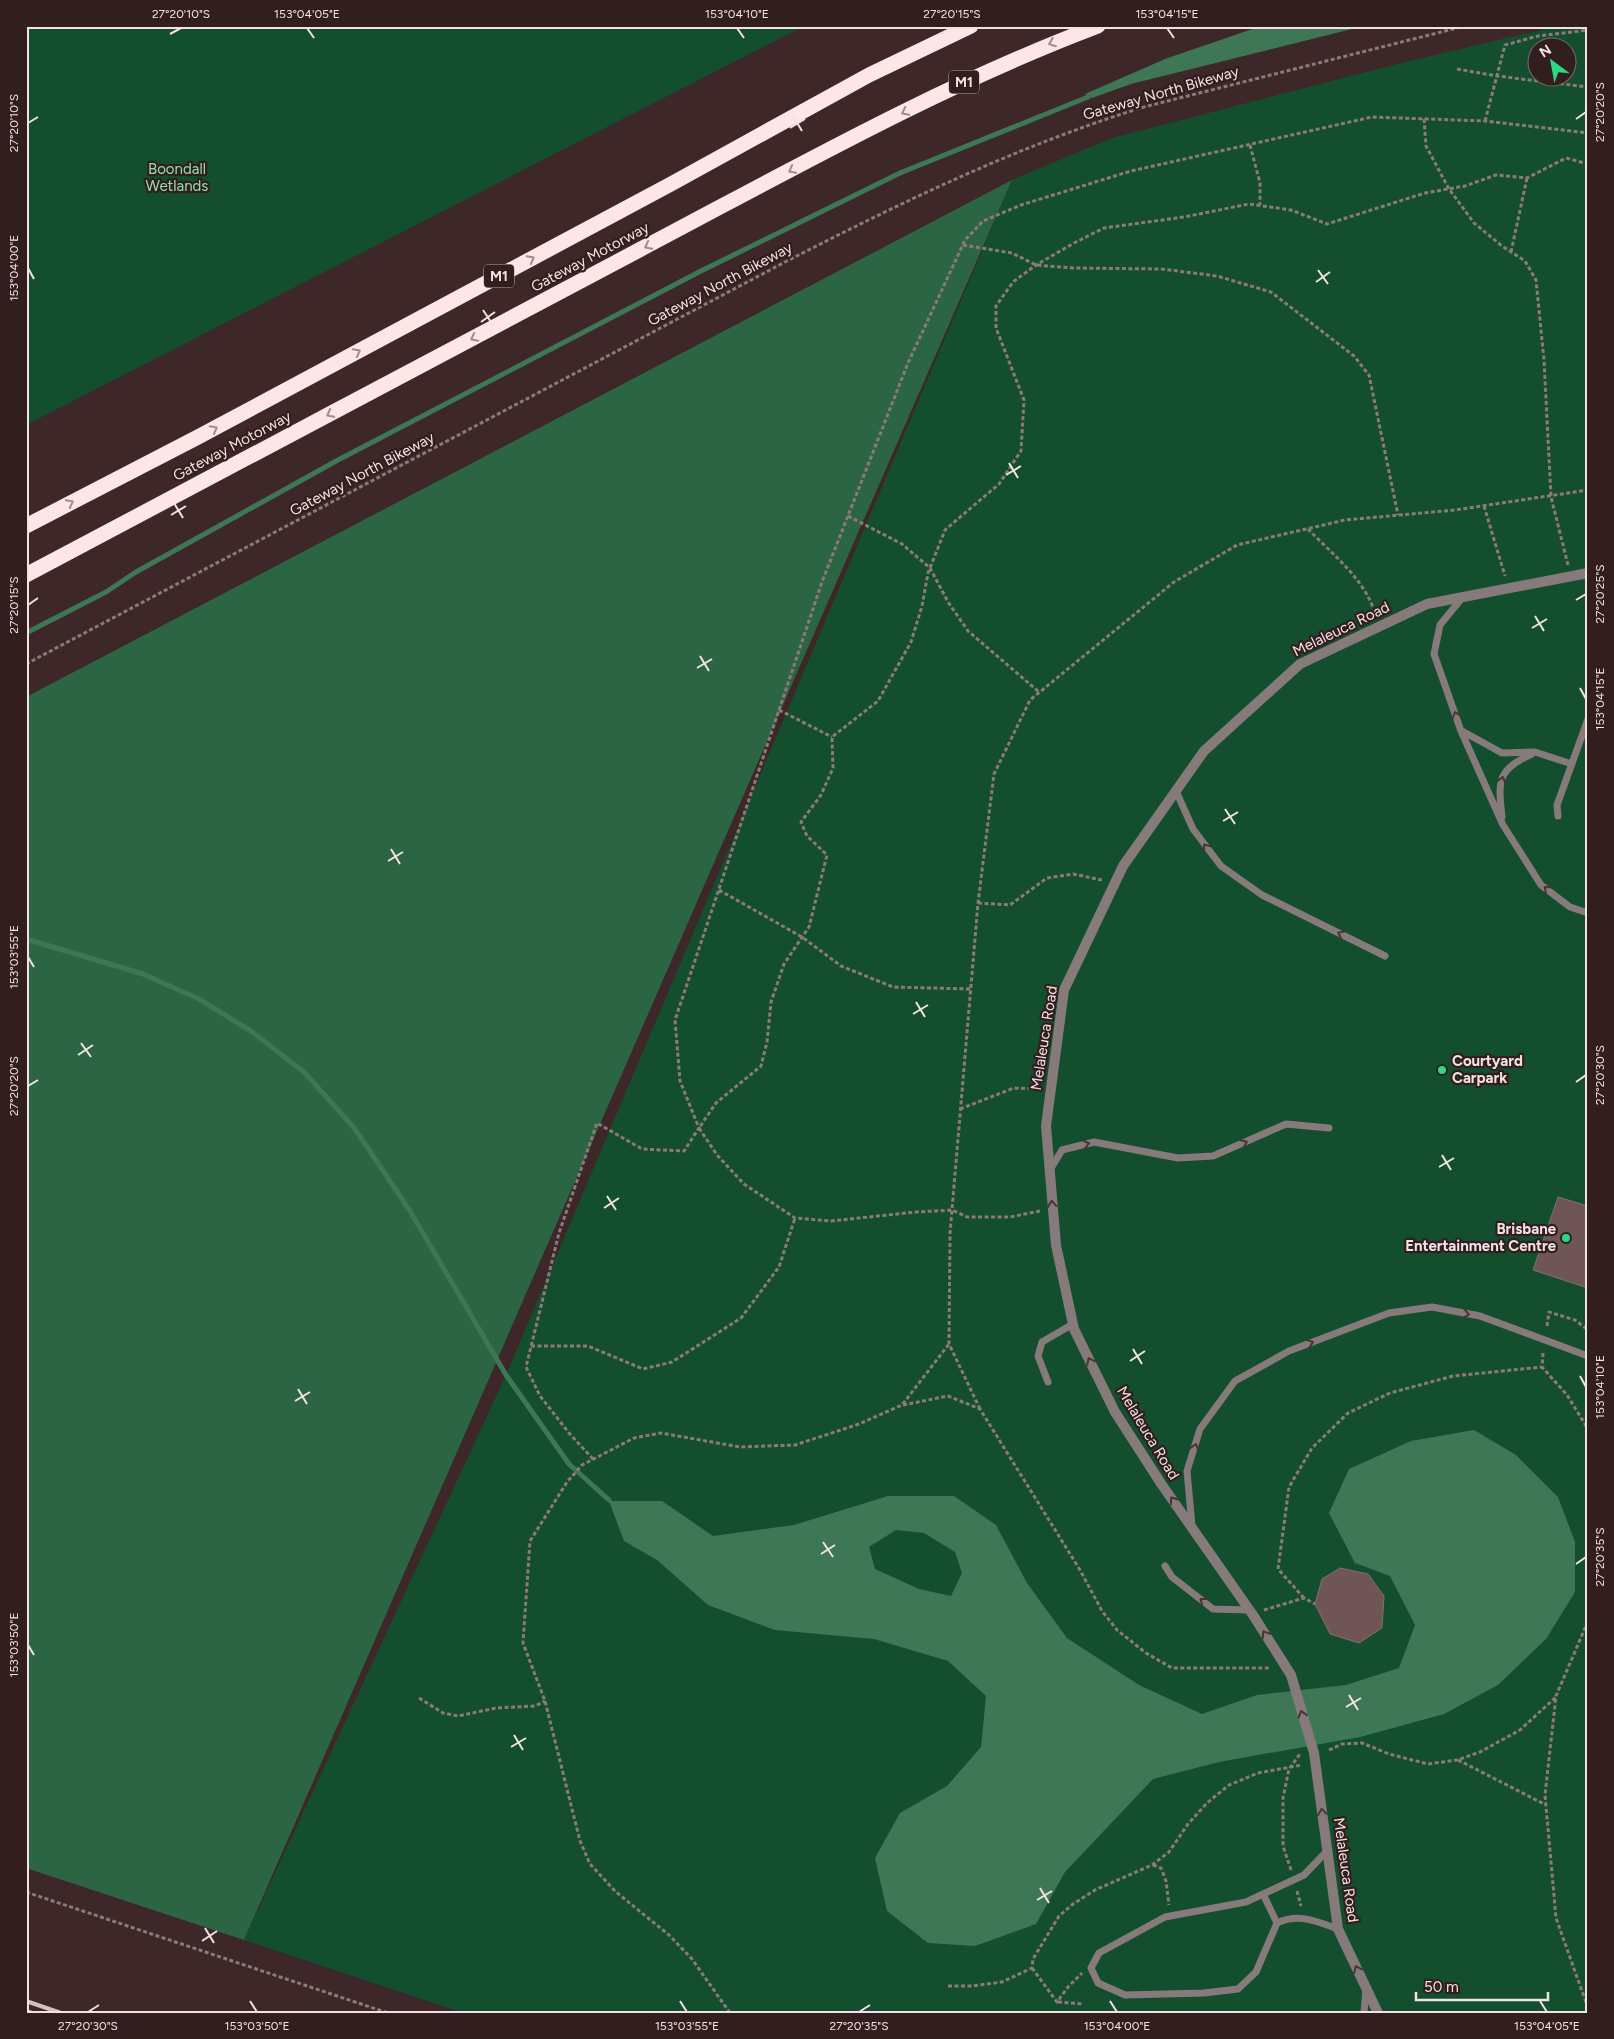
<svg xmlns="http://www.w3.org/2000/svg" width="1614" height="2039" font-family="Figtree,sans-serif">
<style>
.green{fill:#134f2f;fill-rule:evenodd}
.forest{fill:#2c6544}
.water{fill:#3e7755;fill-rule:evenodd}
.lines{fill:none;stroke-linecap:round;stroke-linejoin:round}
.stream{stroke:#3e7755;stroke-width:5}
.building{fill:#6f5556;stroke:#876c6d}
.path{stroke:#8d797a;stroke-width:3;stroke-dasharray:4 2.5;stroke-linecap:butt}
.service{stroke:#867a7a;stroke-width:7}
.minor{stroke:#867a7a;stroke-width:10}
.motorway{stroke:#fee5e6;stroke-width:15}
.rail{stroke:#d3c2c2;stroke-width:4}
.oneway{stroke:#a38b8c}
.oneway2{stroke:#483536}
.ticks{fill:none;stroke:#f2e2e2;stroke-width:2}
.poi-dot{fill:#2cd884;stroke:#331e1f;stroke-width:2}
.labels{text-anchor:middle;stroke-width:4.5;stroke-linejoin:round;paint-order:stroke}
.shield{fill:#331e1f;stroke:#b9a7a8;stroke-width:1}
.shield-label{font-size:14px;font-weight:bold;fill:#f2e2e2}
.street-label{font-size:15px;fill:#f2e2e2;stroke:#331e1f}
.park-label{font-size:15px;fill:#8ce0ab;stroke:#331e1f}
.poi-label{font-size:15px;font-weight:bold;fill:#f2e2e2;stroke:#331e1f;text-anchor:start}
.neatline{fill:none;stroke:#f2e2e2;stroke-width:2}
.ticks-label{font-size:12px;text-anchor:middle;fill:#f2e2e2}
</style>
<rect width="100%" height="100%" fill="#3e2728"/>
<path class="green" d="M26,26H804L26,425Z
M1558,26H1588V2013H464L244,1940L506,1375L1012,180L1112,138L1401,63ZM1536,48H1566V78H1536Z"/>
<path class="forest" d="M1012,180L244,1940L26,1868V697Z"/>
<path class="water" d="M1261,26H1364L1131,84L1092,98L1085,94L1165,59Z
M1474,1430L1516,1455L1558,1497L1575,1542V1592L1546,1639L1498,1685L1444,1714L1360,1737L1219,1762L1153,1779L1065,1872L1036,1924L975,1946L928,1943L887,1911L875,1858L900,1813L947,1786L981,1747L986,1696L948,1661L874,1639L775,1630L708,1605L657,1560L624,1541L609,1501H662L713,1536L794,1525L888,1496H954L996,1525L1027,1583L1067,1638L1139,1685L1202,1714L1257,1695L1346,1685L1399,1668L1415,1625L1390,1576L1355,1563L1329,1513L1349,1469L1411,1441ZM896,1530L924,1533L955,1552L962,1573L951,1596L919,1589L875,1569L869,1547Z"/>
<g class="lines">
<path class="stream" d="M26,633L106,592L136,572L338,460L701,271L900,173L1088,97
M26,939L143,974L199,999L251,1031L304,1072L355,1129L410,1211L506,1375L569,1464L609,1500"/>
</g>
<path class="building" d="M1558,1197L1588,1206V1288L1533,1270Z
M1340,1568L1368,1574L1384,1596L1382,1628L1359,1643L1330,1634L1315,1604L1322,1579Z"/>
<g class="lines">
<path class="path" d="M1457,69L1497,76L1588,87
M1424,119L1426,146L1449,189L1474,223L1502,246L1525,261L1536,280L1544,360L1551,497L1568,565
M1485,121L1505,45L1538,36L1588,30
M1250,145L1260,183V205
M963,245L1012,253L1036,265L1074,268L1161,269L1217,276L1271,292L1354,356L1369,375L1398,515
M1511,252L1527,178
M1484,506L1505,576
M848,516L902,544L930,568L948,602L968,631L1039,692
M1308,529C1332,554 1366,580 1375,614
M26,664L787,261C902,202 1020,145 1144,107L1465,26
M779,710L832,737
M719,890L802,937L841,966L893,987L970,989
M978,903L1010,905L1047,878L1073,874L1102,880
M960,1109L1014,1088L1037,1089
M1040,1211L1010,1217H967L952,1210L916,1212L831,1221L795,1218L744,1184L717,1155L699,1128L716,1103L761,1066L767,1042L771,1002L784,964L809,927L827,855L807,836L801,822L821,795L833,768L832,737L878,701L911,642L922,606L928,573L945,530L999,484L1021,451L1024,400L996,328V306L1013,282L1036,265L1074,243L1104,228L1184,217L1249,204L1291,210L1327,224L1425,193L1465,186L1496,175L1527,178L1566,158L1588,164
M1547,1326L1549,1312L1575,1320L1588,1330
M531,1346H588L643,1369L672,1362L741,1318L779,1267L795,1218
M1543,1353L1542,1367L1567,1395L1588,1429
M903,1405L948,1396L980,1409L1080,1570L1102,1611L1117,1630L1146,1653L1172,1668H1270
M980,1409L949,1344L950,1233L978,903L994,774L1030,700L1174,582L1237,545L1345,520L1455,510L1588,490
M593,1459L569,1433L540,1396L526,1367L559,1233L597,1123L642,1149L684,1151L699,1128L680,1081L675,1020L822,582L908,363L965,240L983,221L1021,205L1131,171L1372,117L1485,121L1588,133
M1304,1598L1278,1569L1289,1487L1312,1448L1348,1413L1390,1393L1453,1376L1542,1367
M1264,1610L1304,1598L1315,1604
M1588,1621L1556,1696L1545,1795L1556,1918L1588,2008
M419,1698L443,1713L458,1716L496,1708L535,1706L545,1701
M1329,1750L1342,1744L1362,1743L1389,1754L1428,1764L1457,1760L1480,1752L1520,1730L1556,1697
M1458,1760L1546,1805
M1153,1865L1161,1868L1166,1881L1169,1905
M1291,1870L1283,1846V1798L1289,1769L1300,1754
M1297,1891L1301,1906
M26,1892L388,2013
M1032,1968L1057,2002L1068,1987L1082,1973
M948,1986H972L1002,1982L1032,1968L1033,1959L1059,1916L1073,1904L1095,1890L1152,1865L1169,1852L1188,1824L1207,1803L1229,1785L1258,1773L1302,1765
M1058,2002L1083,2004
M730,2013L692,1959L669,1935L616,1892L590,1864L580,1841L545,1701L523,1643L530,1541L567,1482L582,1465L634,1438L661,1433L740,1447L795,1445L859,1424L902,1405L949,1344"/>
<path class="service" d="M1462,598L1440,625L1434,654L1461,731L1503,825L1541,885L1570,907L1588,913
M1462,731L1502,753L1535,752L1572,764
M1176,791L1193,829L1221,866L1262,895L1385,956
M1558,816L1557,805L1588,719
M1502,817C1498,780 1497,770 1532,754
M1050,1170L1062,1150L1094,1142L1178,1158L1213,1156L1286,1124L1329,1128
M1048,1382L1038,1356L1042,1342L1073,1324
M1192,1526L1187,1471L1200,1429L1235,1381L1289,1351L1389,1313L1432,1307L1480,1316L1588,1356
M1165,1566L1172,1577L1213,1609L1249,1610
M1328,1850L1304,1875L1246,1902L1165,1917L1099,1953L1091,1968L1098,1983L1125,1995L1204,1993L1238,1989L1256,1972L1277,1923C1299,1913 1316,1921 1338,1929
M1263,1894L1277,1923
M1364,2013L1366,1988"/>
<path class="minor" d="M1378,2013L1338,1929L1314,1753L1291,1675L1253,1615L1162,1485L1115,1412L1074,1329L1056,1245L1046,1126L1064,990L1123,866L1204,751L1300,664L1427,604L1588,573"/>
<path class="motorway" d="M26,526L198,437L671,184L869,75L971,26
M26,575C231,466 436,358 641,249C791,170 939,86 1098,26"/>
<path class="rail" d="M26,2001L61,2013
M26,2011L32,2013"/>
</g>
<defs><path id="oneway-chevron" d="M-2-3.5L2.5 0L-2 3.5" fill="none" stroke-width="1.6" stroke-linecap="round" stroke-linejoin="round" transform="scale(1.25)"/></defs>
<g class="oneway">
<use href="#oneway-chevron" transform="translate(1052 43) rotate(159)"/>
<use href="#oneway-chevron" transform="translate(905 112) rotate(153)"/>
<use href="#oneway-chevron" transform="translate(792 170) rotate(152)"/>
<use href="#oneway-chevron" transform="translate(648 246) rotate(152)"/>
<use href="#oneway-chevron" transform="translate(531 259) rotate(-28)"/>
<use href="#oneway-chevron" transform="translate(474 338) rotate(152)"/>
<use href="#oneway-chevron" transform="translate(357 352) rotate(-28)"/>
<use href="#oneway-chevron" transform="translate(330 414) rotate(152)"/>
<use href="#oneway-chevron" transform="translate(214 429) rotate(-28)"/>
<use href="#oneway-chevron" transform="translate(70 503) rotate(-27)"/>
</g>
<g class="oneway2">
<use href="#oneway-chevron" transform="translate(1456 715) rotate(-109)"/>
<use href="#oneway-chevron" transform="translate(1502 780) rotate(-75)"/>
<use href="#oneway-chevron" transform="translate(1206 847) rotate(-127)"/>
<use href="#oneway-chevron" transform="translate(1547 889) rotate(-139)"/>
<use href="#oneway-chevron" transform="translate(1341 934) rotate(-154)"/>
<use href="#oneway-chevron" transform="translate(1244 1143) rotate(-23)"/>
<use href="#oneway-chevron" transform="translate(1086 1144) rotate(-14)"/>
<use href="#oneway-chevron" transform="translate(1052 1204) rotate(-95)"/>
<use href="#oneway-chevron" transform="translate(1466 1314) rotate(11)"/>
<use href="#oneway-chevron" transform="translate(1310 1343) rotate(-21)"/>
<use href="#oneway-chevron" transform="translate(1090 1361) rotate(-116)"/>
<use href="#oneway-chevron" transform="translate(1195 1447) rotate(-73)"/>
<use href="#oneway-chevron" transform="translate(1173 1500) rotate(-125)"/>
<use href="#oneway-chevron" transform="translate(1203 1601) rotate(-142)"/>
<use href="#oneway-chevron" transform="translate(1265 1634) rotate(-122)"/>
<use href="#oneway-chevron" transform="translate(1302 1714) rotate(-107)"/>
<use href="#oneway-chevron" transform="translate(1322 1812) rotate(-98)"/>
<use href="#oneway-chevron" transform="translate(1357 1969) rotate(-115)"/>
</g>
<path class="ticks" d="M307,28L314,38M737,28L744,38M1167,28L1174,38M170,34L181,28M941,34L952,28M793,116L802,131M1576,119L1586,112M28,123L38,117M790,128L805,119M28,268L34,279M1318,270L1328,284M1316,282L1330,272M483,310L493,325M481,322L495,312M1009,463L1018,478M1006,475L1021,466M174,503L183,518M171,515L186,506M1576,600L1586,594M28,605L38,598M1535,616L1544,631M1532,628L1547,619M700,656L709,671M697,668L712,659M1580,688L1586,699M1225,809L1235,824M1223,821L1238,812M391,849L400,864M388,861L403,852M28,957L34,967M916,1002L925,1017M913,1014L928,1005M81,1043L91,1057M78,1055L93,1045M1576,1082L1586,1075M28,1086L38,1080M1442,1155L1451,1170M1439,1167L1454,1158M607,1196L616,1210M604,1208L619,1198M1133,1349L1142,1364M1130,1361L1145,1351M1580,1376L1586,1387M298,1389L307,1404M295,1401L310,1392M823,1542L833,1557M821,1554L835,1545M1576,1564L1586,1557M28,1645L34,1655M1349,1695L1358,1710M1346,1707L1361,1698M514,1735L523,1750M511,1747L526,1738M1040,1888L1049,1903M1037,1900L1052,1891M205,1928L214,1943M202,1941L217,1931M250,2001L257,2012M680,2001L687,2012M1110,2001L1117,2012M1540,2001L1547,2012M88,2012L99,2005M859,2012L870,2005"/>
<g class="poi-dot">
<circle cx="1442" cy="1070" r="5"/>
<circle cx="1566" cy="1238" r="5"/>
</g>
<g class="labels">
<g class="shield">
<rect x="949" y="70.5" width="30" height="23" rx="4"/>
<rect x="484" y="264.5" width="30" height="23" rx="4"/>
</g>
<g class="shield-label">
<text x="964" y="87">M1</text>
<text x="499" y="281">M1</text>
</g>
<g class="street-label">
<text transform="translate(1161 93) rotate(-16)" y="5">Gateway North Bikeway</text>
<text transform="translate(590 257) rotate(-28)" y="5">Gateway Motorway</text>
<text transform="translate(720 284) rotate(-28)" y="5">Gateway North Bikeway</text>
<text transform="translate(232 446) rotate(-28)" y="5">Gateway Motorway</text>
<text transform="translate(362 474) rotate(-28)" y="5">Gateway North Bikeway</text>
<text transform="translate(1341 629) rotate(-26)" y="5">Melaleuca Road</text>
<text transform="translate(1044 1038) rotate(-81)" y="5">Melaleuca Road</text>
<text transform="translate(1148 1433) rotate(59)" y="5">Melaleuca Road</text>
<text transform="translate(1346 1870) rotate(82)" y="5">Melaleuca Road</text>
</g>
<g class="park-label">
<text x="177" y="174">Boondall<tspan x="177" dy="17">Wetlands</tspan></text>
</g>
<g class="poi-label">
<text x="1452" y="1066">Courtyard<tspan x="1452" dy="17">Carpark</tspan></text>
<text x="1556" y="1234" text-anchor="end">Brisbane<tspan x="1556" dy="17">Entertainment Centre</tspan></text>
</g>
</g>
<rect width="1614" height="2039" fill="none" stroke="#331e1f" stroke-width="55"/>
<g transform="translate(1552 62) rotate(328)"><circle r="24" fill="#331e1f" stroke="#7f6c6d"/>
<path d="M0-4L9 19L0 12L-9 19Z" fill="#2cd884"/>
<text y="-8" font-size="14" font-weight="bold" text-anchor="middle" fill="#f2e2e2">N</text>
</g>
<path d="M1416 1992v8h132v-8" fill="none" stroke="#f2e2e2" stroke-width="2.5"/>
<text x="1424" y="1992" font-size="15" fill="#f2e2e2" stroke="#331e1f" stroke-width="4" paint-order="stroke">50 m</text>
<rect x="28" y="28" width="1558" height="1984" class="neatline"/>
<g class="ticks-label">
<text x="181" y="18">27°20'10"S</text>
<text x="307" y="18">153°04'05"E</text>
<text x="737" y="18">153°04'10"E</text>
<text x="952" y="18">27°20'15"S</text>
<text x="1167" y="18">153°04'15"E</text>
<text transform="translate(1600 112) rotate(-90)" y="4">27°20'20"S</text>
<text transform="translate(14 123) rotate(-90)" y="4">27°20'10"S</text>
<text transform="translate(14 268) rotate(-90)" y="4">153°04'00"E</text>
<text transform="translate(1600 594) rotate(-90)" y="4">27°20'25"S</text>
<text transform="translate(14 605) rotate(-90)" y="4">27°20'15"S</text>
<text transform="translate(1600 699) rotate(-90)" y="4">153°04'15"E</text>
<text transform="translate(14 957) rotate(-90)" y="4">153°03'55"E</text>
<text transform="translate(1600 1075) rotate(-90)" y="4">27°20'30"S</text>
<text transform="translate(14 1086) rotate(-90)" y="4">27°20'20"S</text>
<text transform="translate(1600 1387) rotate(-90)" y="4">153°04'10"E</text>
<text transform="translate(1600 1557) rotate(-90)" y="4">27°20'35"S</text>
<text transform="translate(14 1645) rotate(-90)" y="4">153°03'50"E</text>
<text x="88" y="2030">27°20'30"S</text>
<text x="257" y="2030">153°03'50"E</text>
<text x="687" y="2030">153°03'55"E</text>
<text x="859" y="2030">27°20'35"S</text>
<text x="1117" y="2030">153°04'00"E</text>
<text x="1547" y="2030">153°04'05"E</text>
</g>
</svg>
